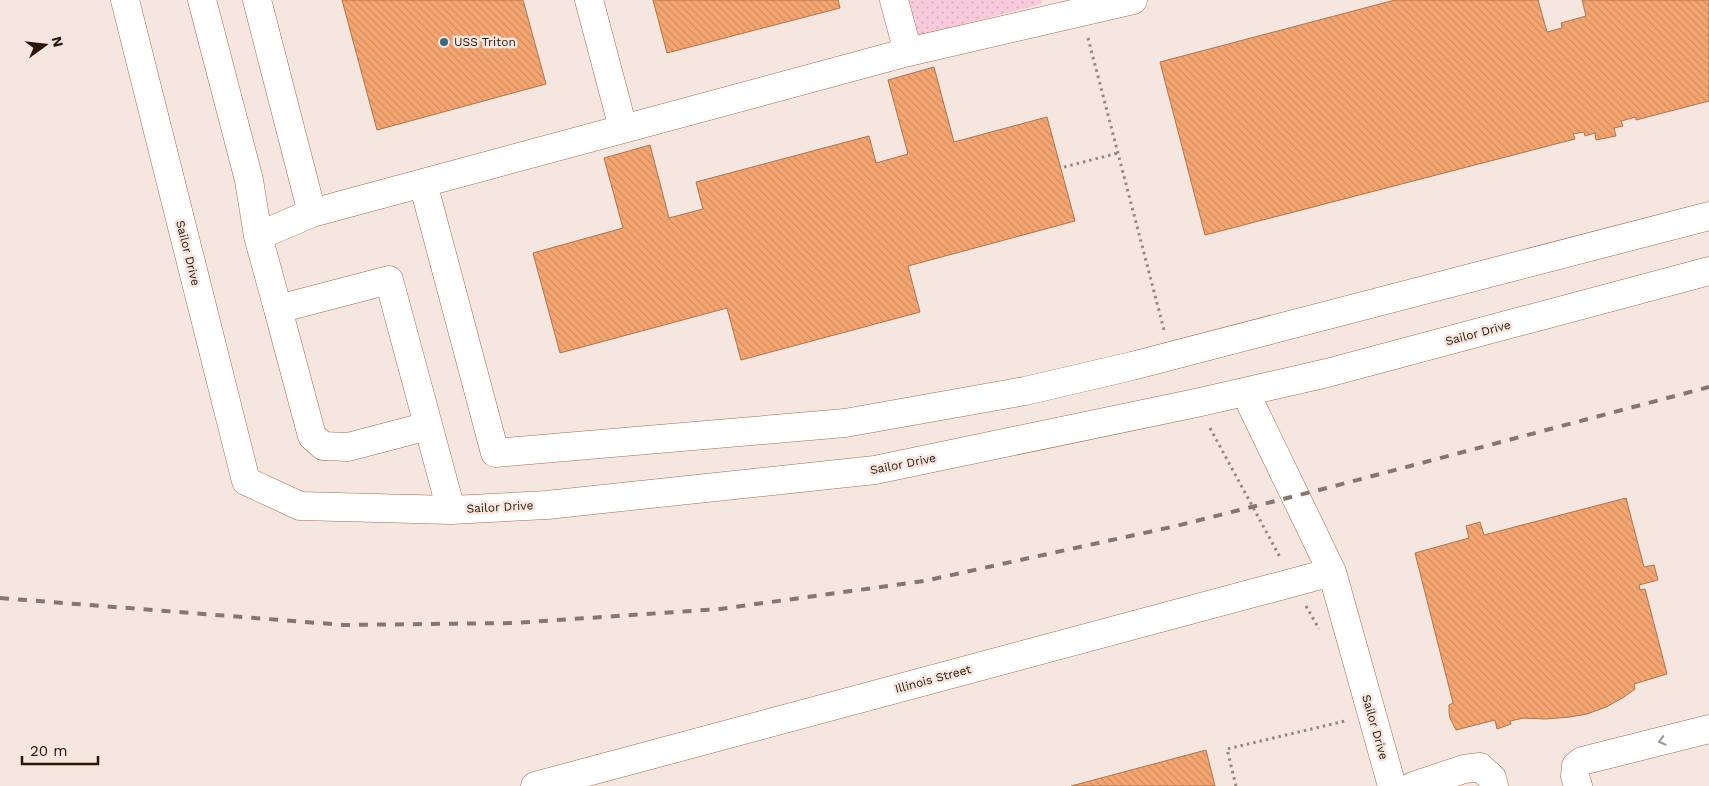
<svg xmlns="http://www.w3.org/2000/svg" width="1709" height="786" font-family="'Work Sans',sans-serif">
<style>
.grass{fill:url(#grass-dots)}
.building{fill:url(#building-back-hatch);stroke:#b0754d}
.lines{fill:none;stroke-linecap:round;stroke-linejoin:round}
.minor-casing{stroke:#a56b44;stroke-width:29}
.path{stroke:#99877b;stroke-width:3;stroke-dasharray:2.5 4;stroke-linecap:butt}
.minor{stroke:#fff;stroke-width:28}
.rail{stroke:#89766a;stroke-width:4;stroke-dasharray:9 9;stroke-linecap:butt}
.oneway{stroke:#a0968e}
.poi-dot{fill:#366b87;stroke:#f5e7df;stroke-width:2}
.labels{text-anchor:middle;stroke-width:5;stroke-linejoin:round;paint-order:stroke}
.poi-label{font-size:12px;fill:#2c1505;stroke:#f5e7df;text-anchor:start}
.street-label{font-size:12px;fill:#2c1505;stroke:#f5e7df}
</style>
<defs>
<pattern id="grass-dots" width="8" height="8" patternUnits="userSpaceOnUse" patternTransform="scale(1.25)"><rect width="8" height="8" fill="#f8cadb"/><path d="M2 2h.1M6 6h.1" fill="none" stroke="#d5adba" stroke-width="1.8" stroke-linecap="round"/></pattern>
<pattern id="building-back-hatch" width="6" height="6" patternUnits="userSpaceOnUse" patternTransform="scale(1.25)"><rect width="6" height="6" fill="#f4a570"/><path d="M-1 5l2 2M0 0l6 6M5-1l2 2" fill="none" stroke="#d18d60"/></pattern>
</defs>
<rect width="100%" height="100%" fill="#f5e7df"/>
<path class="grass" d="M909,0H1042L1041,4L919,36Z"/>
<path class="building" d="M342,0H523L546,84L377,130Z
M653,0H838L840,8L667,53Z
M1395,0H1538L1547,32L1562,28L1561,23L1586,16L1582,0H1709V101L1636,120V117L1621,121L1623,126L1614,128L1616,136L1596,140L1595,133L1585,136L1584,132L1573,134L1575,139L1205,235L1160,62Z
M934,67L954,142L1047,117L1075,221L908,266L920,312L741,360L727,308L560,353L533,253L623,228L604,158L650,145L669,218L703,209L696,182L869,136L876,163L908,154L888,80Z
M1626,498L1644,567L1654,565L1658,580L1639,585L1640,590L1645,589L1667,674L1634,684L1635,689L1624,697L1606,707L1587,714L1570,717L1545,719L1524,718L1510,721L1511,724L1497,729L1495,720L1456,730L1450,718L1449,712V705L1453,703L1415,553L1469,538L1466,526L1480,522L1484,535Z
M1206,750L1215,786H1071Z"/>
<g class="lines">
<g class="minor-casing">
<path id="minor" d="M125,0L246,481L300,506L451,510L547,505L875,470L1196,403L1327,373L1709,271
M202,0L249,180L258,236
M257,0L312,213
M589,0L623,128
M894,0L908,52
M423,183L495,453L845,423L1025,391L1132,366L1709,216
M278,309L258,236L312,213L908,52L1133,0
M1245,392L1332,572L1392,786
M428,426L348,447L323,446L312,436L278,309L389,280L451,510
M535,786L1332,572
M1413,786L1464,769L1480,767L1492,778L1494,786
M1578,786L1575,776L1576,766L1582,761L1709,729"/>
</g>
<path class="path" d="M1088,38L1164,330
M1064,167L1118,153
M1210,428L1281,559
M1306,606L1319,629
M1236,786L1227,749L1345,721"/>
<use href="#minor" class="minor"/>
<path class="rail" d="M0,598L344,625L514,623L720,609L924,581L1176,526L1327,488L1709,387"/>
</g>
<defs><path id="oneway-chevron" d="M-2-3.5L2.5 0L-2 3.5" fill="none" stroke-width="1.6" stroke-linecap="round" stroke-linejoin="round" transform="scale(1.25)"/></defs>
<use class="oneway" href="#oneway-chevron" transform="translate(1662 741) rotate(166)"/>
<circle class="poi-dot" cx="444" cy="42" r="5"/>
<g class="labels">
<g class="poi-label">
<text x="454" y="46">USS Triton</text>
</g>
<g class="street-label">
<text transform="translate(188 253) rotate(76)" y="4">Sailor Drive</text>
<text transform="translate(1478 333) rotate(-15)" y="4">Sailor Drive</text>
<text transform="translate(903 464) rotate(-11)" y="4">Sailor Drive</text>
<text transform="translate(500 507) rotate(-3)" y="4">Sailor Drive</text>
<text transform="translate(933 679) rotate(-15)" y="4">Illinois Street</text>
<text transform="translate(1375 727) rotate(74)" y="4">Sailor Drive</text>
</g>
</g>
<g transform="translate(45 45) rotate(75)" stroke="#f5e7df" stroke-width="4" paint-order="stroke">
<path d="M0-4L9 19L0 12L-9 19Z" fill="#2c1505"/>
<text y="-8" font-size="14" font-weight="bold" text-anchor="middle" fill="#2c1505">N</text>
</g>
<path d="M22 756v8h76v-8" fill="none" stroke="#2c1505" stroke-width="2.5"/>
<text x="30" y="756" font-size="15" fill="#2c1505" stroke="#f5e7df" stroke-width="4" paint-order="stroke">20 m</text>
</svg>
